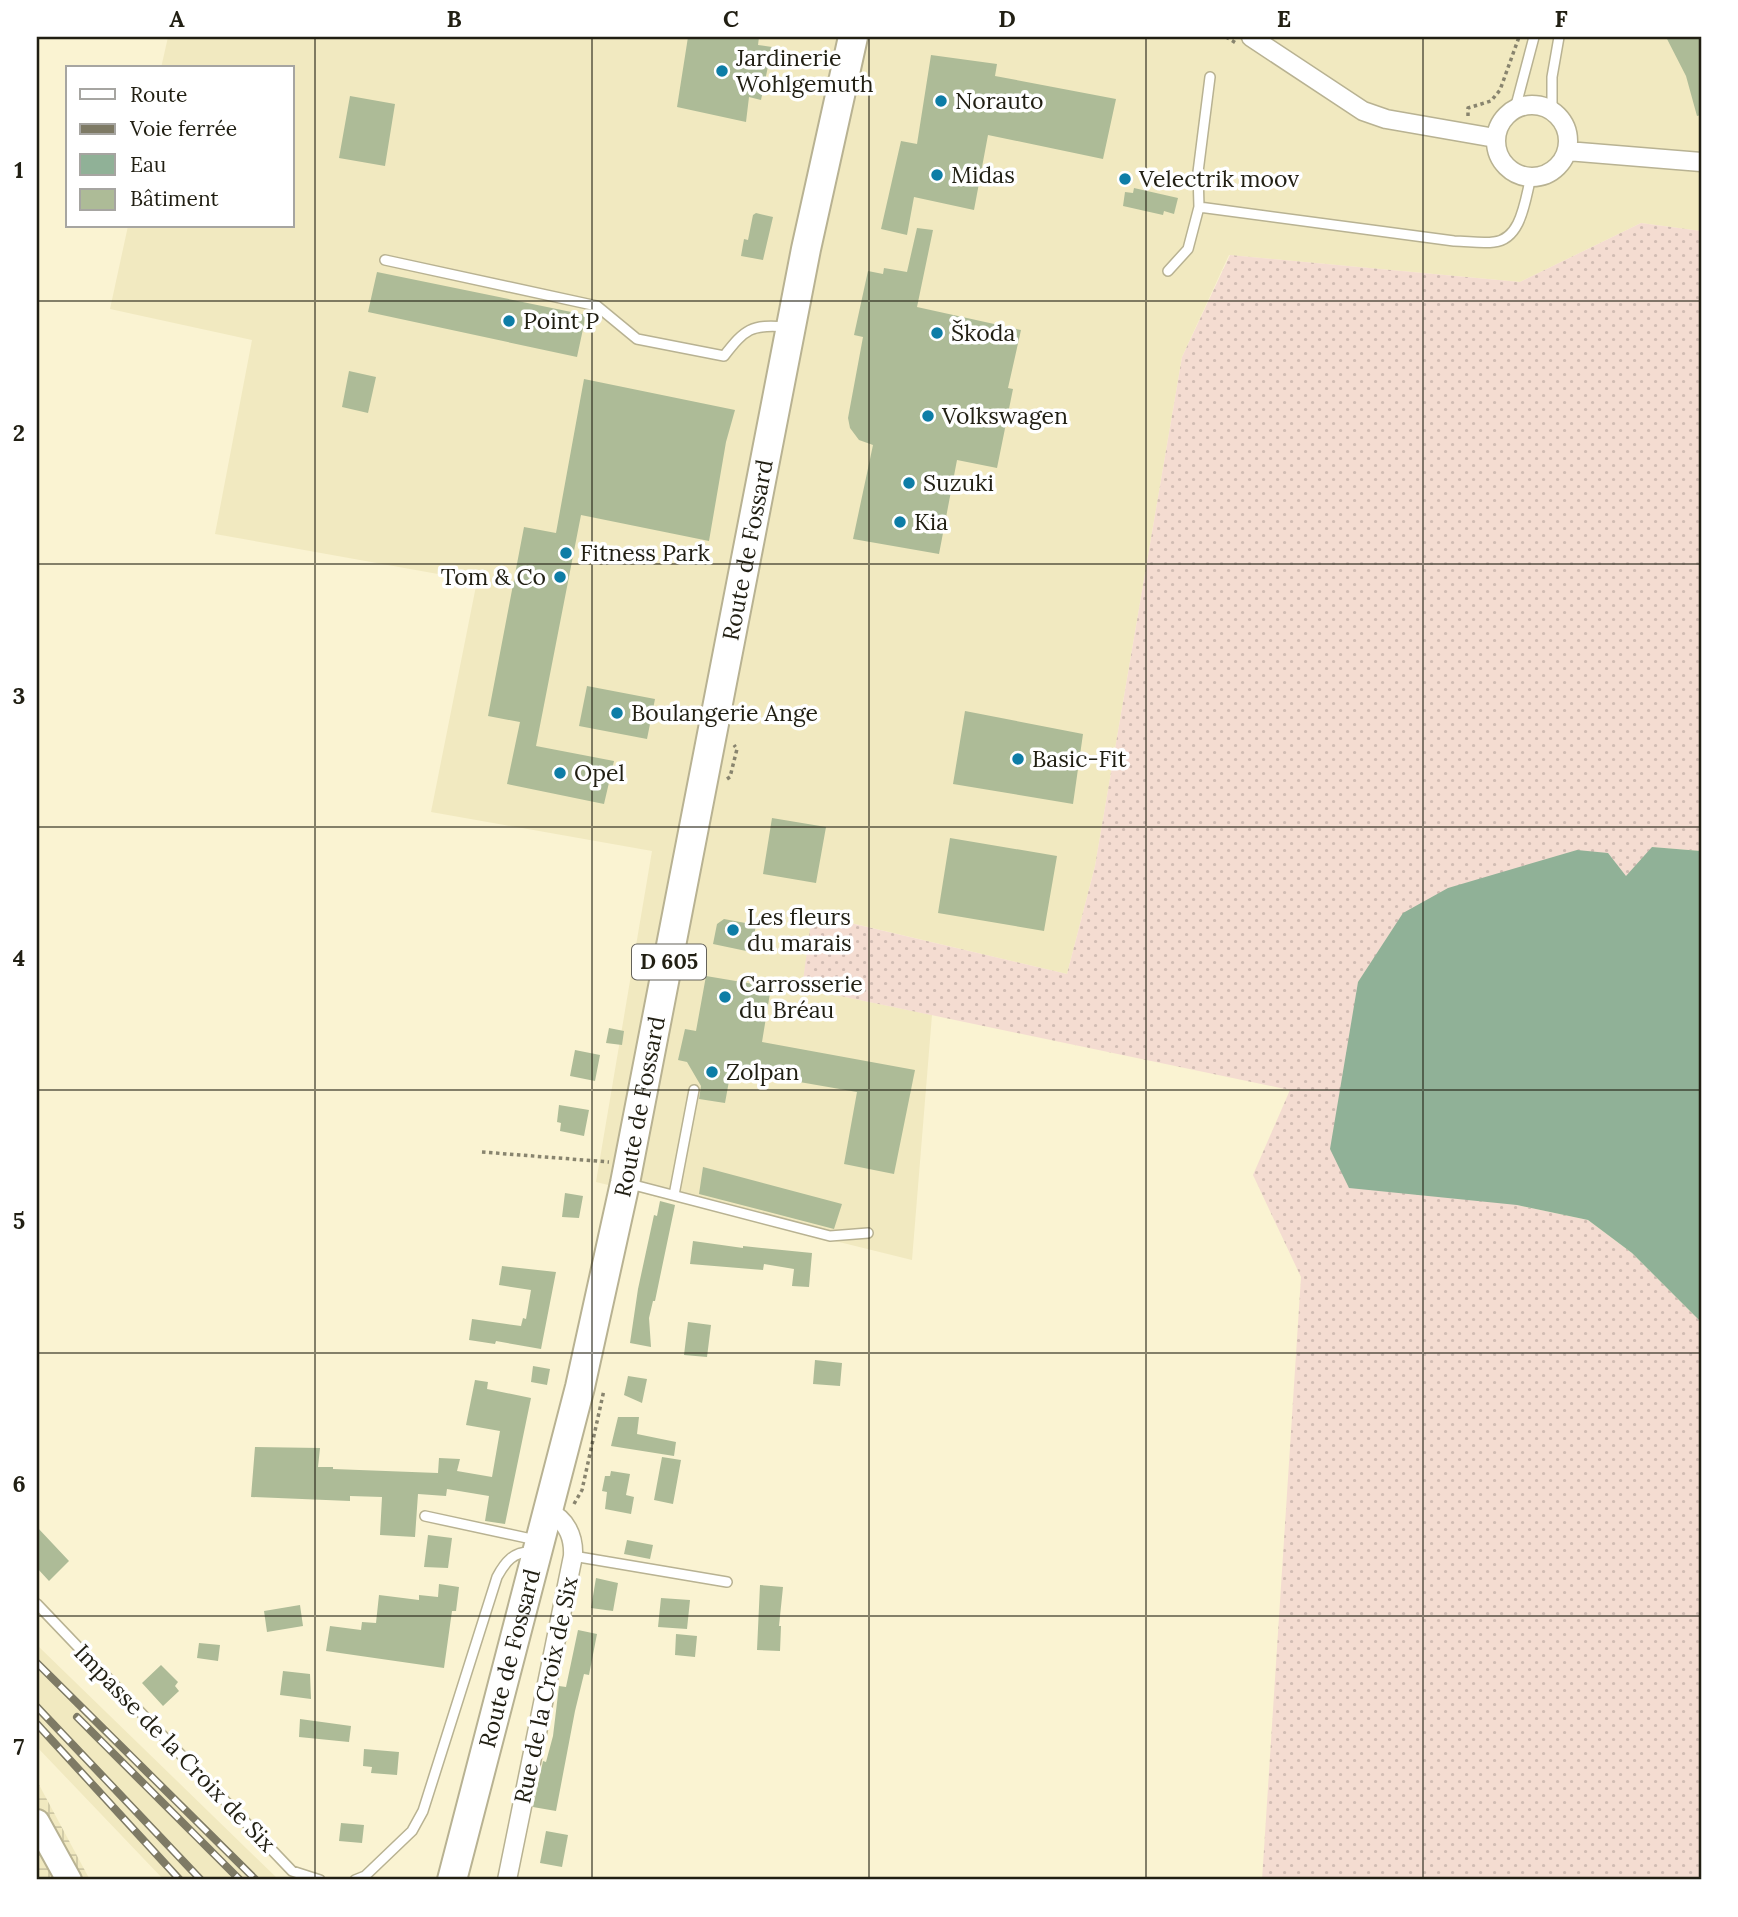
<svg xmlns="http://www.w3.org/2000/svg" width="1738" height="1917" font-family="Lora,serif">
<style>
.built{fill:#f1e9c0}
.industrial{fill:url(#industrial-grid)}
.grass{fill:url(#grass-dots)}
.water{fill:#90b197}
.building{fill:#adbb97}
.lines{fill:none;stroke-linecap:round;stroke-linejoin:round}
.lane-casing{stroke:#b8b292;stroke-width:12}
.street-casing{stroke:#b8b292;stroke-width:21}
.secondary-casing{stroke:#b8b292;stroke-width:28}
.primary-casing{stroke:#b8b292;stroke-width:32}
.path{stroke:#88846e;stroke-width:3.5;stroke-dasharray:3.5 3.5;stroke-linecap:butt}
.lane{stroke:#fff;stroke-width:9}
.street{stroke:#fff;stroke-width:18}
.secondary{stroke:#fff;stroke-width:24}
.primary{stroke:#fff;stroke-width:28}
.rail-casing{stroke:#7e7a65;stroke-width:8}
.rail{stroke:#fff;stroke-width:5;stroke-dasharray:16;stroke-linecap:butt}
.grid{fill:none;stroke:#211f13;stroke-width:2;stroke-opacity:0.55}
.poi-dot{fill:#0d7da6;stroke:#fff;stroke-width:2.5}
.labels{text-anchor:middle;stroke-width:7;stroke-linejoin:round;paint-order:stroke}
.shield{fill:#fff;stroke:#64625a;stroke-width:2}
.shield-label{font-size:21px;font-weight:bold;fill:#211f13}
.poi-label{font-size:23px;fill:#211f13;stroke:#fff;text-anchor:start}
.street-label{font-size:23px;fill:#211f13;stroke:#fff}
.neatline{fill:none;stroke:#211f13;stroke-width:2.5}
.grid-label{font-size:23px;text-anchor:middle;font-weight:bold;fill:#211f13}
</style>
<defs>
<pattern id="industrial-grid" width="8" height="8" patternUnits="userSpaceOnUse" patternTransform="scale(1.75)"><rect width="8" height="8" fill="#f1e9c0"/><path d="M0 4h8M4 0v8" fill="none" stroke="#cec7a4"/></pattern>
<pattern id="grass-dots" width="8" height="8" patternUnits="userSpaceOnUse" patternTransform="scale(1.75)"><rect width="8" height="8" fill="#f4dcd1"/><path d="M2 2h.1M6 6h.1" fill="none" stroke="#d1bcb3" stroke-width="1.8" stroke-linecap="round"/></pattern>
</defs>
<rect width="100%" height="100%" fill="#faf3d2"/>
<path class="built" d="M168,37H1701V231L1641,223L1520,282L1229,255L1182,357L1095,866L1067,974L813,914L802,988L932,1015L912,1260L596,1182L652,851L431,812L477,581L215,534L252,340L110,309L128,226H292V68H161Z
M37,1645L279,1880H164L37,1747Z"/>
<path class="industrial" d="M37,1781L90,1880H37Z"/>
<path class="grass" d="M1641,223L1701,231V851L1652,847L1517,1205L1588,1220L1632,1253L1701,1322V1880H1262L1301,1277L1253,1175L1290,1090L802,988L812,914L1067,974L1095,866L1182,357L1230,255L1520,282Z"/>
<path class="water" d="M1652,847L1701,851V1322L1632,1253L1588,1220L1517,1205L1349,1188L1330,1149L1358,982L1403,913L1448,888L1577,850L1608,853L1626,876Z"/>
<path class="building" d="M688,37H759L758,45L772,47L761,100L749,97L746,122L677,107Z
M1666,37H1701V115L1697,116L1686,76Z
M931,55L997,64L995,76L1116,99L1103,159L988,135L974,210L914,197L907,235L881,229L901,141L917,144Z
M350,96L395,104L385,166L339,158Z
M1134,188L1178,198L1174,214L1164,211L1163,215L1123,206L1125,192L1133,193Z
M756,213L773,217L763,260L741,256L744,239L748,240L753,215Z
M917,228L933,230L917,307L1021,330L1008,388L1013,389L997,468L957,460L939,554L853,539L873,445L859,440L850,428L848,418L863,337L854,335L868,271L883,274L884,268L907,272Z
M377,272L586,315L577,357L368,312Z
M349,371L376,377L368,413L342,407Z
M584,379L735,410L726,442L709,541L581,515L536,746L614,761L604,804L507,784L520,722L488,716L524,527L556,533Z
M587,686L655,699L647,739L579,726Z
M965,711L1083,734L1073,804L953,784Z
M772,818L826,827L816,883L763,874Z
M950,838L1057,856L1044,931L938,913Z
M724,919L756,925L751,952L713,944L717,924Z
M706,976L771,987L762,1042L915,1070L894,1174L844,1164L857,1092L731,1070L725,1103L699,1099L701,1086L687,1062L678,1060L685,1029L696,1031Z
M609,1028L624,1031L622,1045L606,1043Z
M575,1050L600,1055L595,1081L570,1076Z
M559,1105L589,1110L584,1136L560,1131L561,1123L557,1122Z
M703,1167L842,1204L834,1229L699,1194Z
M565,1193L583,1196L579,1218L562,1217Z
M660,1201L675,1205L655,1301H653L649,1318L651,1347L630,1343L638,1289L654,1215L657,1216Z
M693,1241L743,1248V1246L812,1253L809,1287L792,1286L794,1269L764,1264L763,1270L690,1264Z
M502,1266L556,1272L541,1349L496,1341L495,1344L469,1340L472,1319L521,1326L523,1318L526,1319L531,1290L499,1285Z
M688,1322L711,1325L707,1357L684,1355Z
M815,1360L842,1363L840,1386L813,1384Z
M533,1366L550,1369L547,1385L531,1382Z
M628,1376L647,1379L642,1403L624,1395Z
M475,1380L488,1382L487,1389L531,1398L505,1524L485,1521L489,1496L447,1489L446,1496L418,1494L415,1537L380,1535L382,1497L350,1496V1501L251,1497L255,1447L320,1448L318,1467H333V1469L438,1473L439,1458L460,1459L457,1471L492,1477L500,1431L466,1425Z
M618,1417H639L637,1434L676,1442L674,1456L611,1446Z
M662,1457L681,1460L673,1504L654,1500Z
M611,1471L630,1474L626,1495L634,1497L631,1514L605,1509L607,1492L602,1491L605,1476H610Z
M37,1527L69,1561L49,1581L37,1568Z
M428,1535L452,1538L448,1568L424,1567Z
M627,1540L653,1545L650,1559L624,1554Z
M596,1578L618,1583L613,1611L591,1608Z
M439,1584L459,1587L456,1611H452L444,1668L326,1651L330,1626L361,1630L362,1622L376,1623L379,1595L419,1600V1595L438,1597Z
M760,1585L783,1587L779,1626H781L780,1651L757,1650Z
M661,1598L690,1600L687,1629L658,1627Z
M300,1605L303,1626L267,1632L264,1611Z
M578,1630L597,1634L589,1675L584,1674L575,1711L556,1811L533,1807L543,1761L546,1762L553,1736L559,1686L566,1687Z
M676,1634L697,1636L695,1657L675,1655Z
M199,1643L220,1645L218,1661L197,1658Z
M161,1665L178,1682L175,1686L179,1691L163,1706L142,1683Z
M283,1671L310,1674L311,1699L280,1695Z
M300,1719L351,1726L349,1742L299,1737Z
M364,1749L399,1752L397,1775L371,1773L372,1767L363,1766Z
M341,1823L364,1825L362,1843L339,1841Z
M546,1831L568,1835L562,1867L540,1863Z"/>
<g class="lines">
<g class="lane-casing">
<path id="lane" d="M1515,109L1534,37
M1552,110V77L1559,37
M1199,207L1198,172L1210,77
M385,260L597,306L637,339L724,356C745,329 751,324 786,327
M1168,271L1188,249L1199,207L1454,241C1467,241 1481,244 1494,242C1522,239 1525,199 1531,177
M630,1184L830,1236L868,1233
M674,1195L694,1090
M425,1516L536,1540
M573,1556L727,1582
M37,1604L292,1871L320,1880
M355,1880L365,1876L412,1831L423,1811L497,1577C505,1562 514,1551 531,1552"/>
</g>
<g class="street-casing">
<path id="street" d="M1251,37L1363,111L1386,119L1495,138
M1496 141a36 36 0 1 1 72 0a36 36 0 1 1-72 0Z
M1567,151L1701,162
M507,1880L573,1556C574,1536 566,1519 547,1511"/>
</g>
<g class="secondary-casing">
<path id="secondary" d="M37,1822L69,1880"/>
</g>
<g class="primary-casing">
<g id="primary">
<path id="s1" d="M452,1880L580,1387L625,1183L806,249L853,37"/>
</g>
</g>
<path class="path" d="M1226,37L1236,43
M1468,116V108L1491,101L1500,90L1519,37
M727,779L730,777L737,749L734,745
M482,1152L609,1162
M574,1504L582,1490L604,1390"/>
<use href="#lane" class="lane"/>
<use href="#street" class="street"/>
<use href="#secondary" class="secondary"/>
<use href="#primary" class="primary"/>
<g class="rail-casing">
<path id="rail" d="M37,1663L256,1880
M37,1707L201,1880
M77,1717L240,1880
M37,1724L180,1880"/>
</g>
<use href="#rail" class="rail"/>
</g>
<path class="grid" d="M315,37V1880M592,37V1880M869,37V1880M1146,37V1880M1423,37V1880M37,301H1701M37,564H1701M37,827H1701M37,1090H1701M37,1353H1701M37,1616H1701"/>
<g class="poi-dot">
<circle cx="722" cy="71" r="7"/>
<circle cx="941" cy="101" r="7"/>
<circle cx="937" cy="175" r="7"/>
<circle cx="1125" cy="179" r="7"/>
<circle cx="509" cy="321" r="7"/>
<circle cx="937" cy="333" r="7"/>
<circle cx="928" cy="416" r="7"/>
<circle cx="909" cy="483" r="7"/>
<circle cx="900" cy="522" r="7"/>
<circle cx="566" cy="553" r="7"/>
<circle cx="560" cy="577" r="7"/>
<circle cx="617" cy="713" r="7"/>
<circle cx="1018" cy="759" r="7"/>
<circle cx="560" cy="773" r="7"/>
<circle cx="733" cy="930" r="7"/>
<circle cx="725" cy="997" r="7"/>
<circle cx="712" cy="1072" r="7"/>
</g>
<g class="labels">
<rect class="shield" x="632" y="944.5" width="74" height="35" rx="5"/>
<g class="shield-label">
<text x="669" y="969">D 605</text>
</g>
<g class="poi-label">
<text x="736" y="66">Jardinerie<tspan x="736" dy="26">Wohlgemuth</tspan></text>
<text x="955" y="109">Norauto</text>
<text x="951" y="183">Midas</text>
<text x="1139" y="187">Velectrik moov</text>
<text x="523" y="329">Point P</text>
<text x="951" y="341">Škoda</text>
<text x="942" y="424">Volkswagen</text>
<text x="923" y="491">Suzuki</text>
<text x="914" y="530">Kia</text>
<text x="580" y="561">Fitness Park</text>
<text x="546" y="585" text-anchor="end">Tom &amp; Co</text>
<text x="631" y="721">Boulangerie Ange</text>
<text x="1032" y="767">Basic-Fit</text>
<text x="574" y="781">Opel</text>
<text x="747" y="925">Les fleurs<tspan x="747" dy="26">du marais</tspan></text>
<text x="739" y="992">Carrosserie<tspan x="739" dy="26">du Bréau</tspan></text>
<text x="726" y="1080">Zolpan</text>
</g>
<g class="street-label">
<text dy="8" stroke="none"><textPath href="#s1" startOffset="1363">Route de Fossard</textPath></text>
<text dy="8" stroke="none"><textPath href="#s1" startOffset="796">Route de Fossard</textPath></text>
<text dy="8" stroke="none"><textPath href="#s1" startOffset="229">Route de Fossard</textPath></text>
<text transform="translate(546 1690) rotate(-78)" y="8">Rue de la Croix de Six</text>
<text transform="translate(175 1748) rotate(46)" y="8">Impasse de la Croix de Six</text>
</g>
</g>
<rect width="1738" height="1917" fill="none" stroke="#ffffff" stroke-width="77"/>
<rect x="66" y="66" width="228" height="161" fill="#ffffff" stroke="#a6a5a1" stroke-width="2"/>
<rect x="80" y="89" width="35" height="10" fill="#ffffff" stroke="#a6a5a1" stroke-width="2"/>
<text x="130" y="102" font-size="21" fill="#211f13">Route</text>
<rect x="80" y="124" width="35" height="10" fill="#7e7a65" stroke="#a6a5a1" stroke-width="2"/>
<text x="130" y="136" font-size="21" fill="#211f13">Voie ferrée</text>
<rect x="80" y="154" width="35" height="21" fill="#90b197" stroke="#a6a5a1" stroke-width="2"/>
<text x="130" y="172" font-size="21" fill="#211f13">Eau</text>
<rect x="80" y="189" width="35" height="21" fill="#adbb97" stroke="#a6a5a1" stroke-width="2"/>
<text x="130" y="206" font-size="21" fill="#211f13">Bâtiment</text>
<rect x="38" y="38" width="1662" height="1840" class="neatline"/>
<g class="grid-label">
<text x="177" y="27">A</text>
<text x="454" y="27">B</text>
<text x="731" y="27">C</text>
<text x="1007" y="27">D</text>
<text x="1284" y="27">E</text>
<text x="1561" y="27">F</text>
<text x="19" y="178">1</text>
<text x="19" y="441">2</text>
<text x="19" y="704">3</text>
<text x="19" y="966">4</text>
<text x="19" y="1229">5</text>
<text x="19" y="1492">6</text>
<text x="19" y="1755">7</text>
</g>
</svg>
